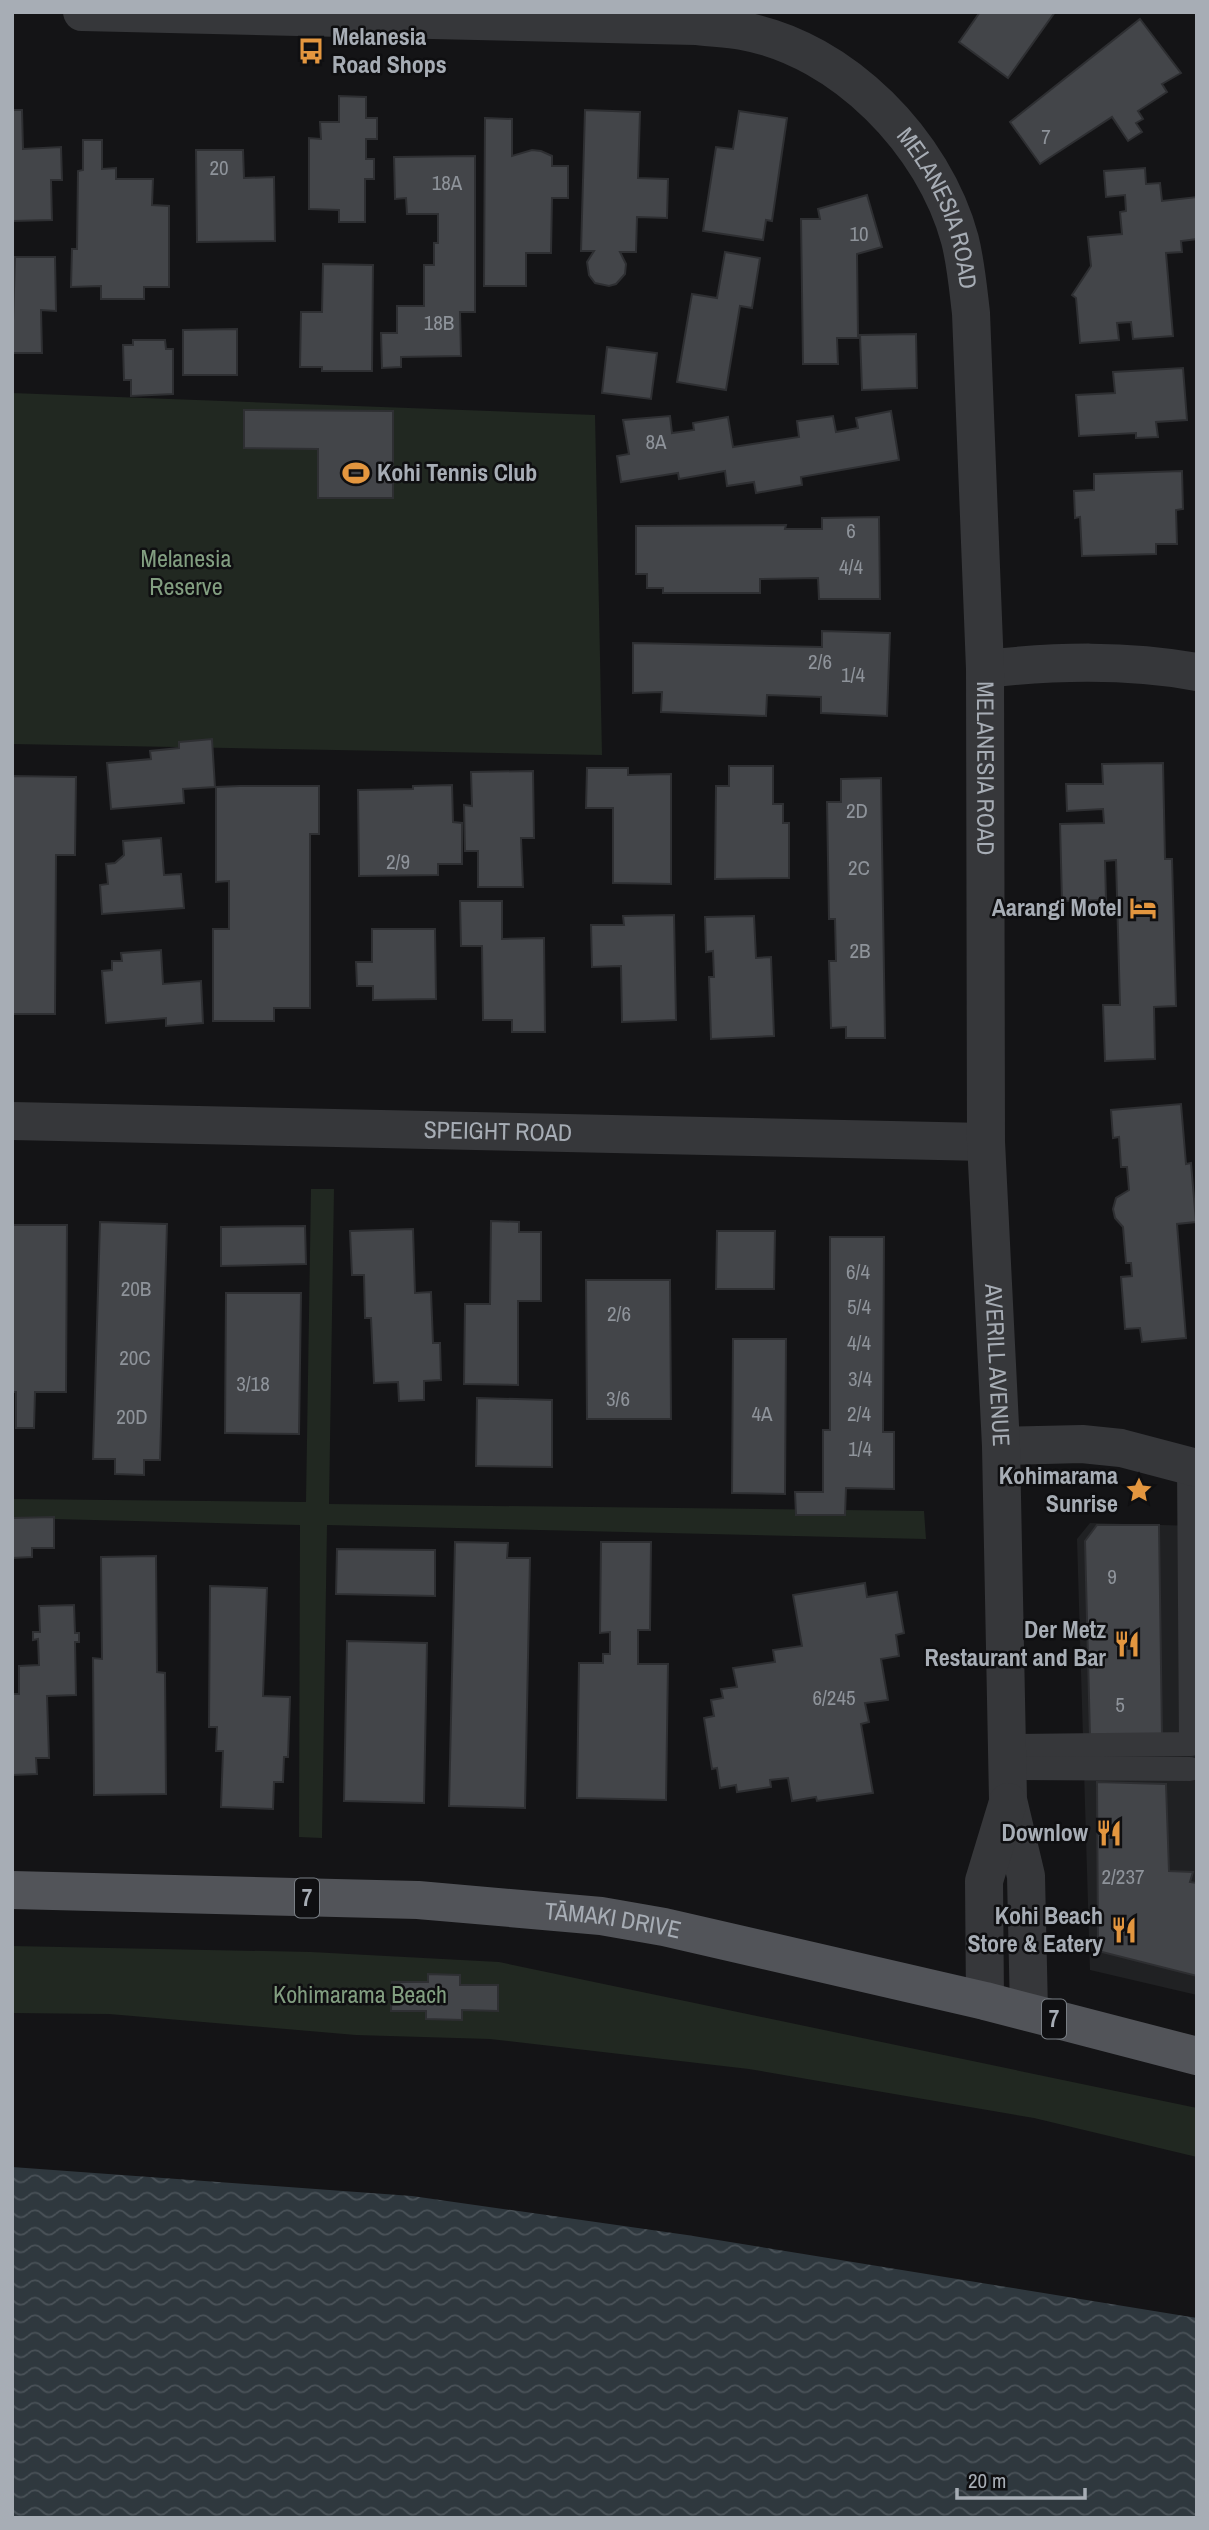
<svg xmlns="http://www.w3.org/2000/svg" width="1209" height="2530" viewBox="0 0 1209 2530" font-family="'Archivo Narrow',sans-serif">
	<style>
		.built { fill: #202123 }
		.green { fill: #212821 }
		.water { fill: url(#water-waves) }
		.building { fill: #434549; stroke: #2e2f32; stroke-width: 2 }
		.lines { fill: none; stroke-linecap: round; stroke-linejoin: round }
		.service { stroke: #36373a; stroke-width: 24 }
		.minor { stroke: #36373a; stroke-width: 38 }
		.tertiary { stroke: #36373a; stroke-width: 38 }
		.primary { stroke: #525459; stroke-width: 38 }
		.labels { text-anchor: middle; stroke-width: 5; stroke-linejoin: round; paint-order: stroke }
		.number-label { font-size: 21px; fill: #8e939a }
		.shield { fill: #0f0f11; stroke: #797e84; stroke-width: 2 }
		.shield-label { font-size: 23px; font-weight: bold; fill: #a7adb5 }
		.poi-label { font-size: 24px; font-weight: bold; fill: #a7adb5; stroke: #0f0f11; text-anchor: end }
		.street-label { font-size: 24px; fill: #a7adb5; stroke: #0f0f11 }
		.park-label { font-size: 24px; fill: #829e80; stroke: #0f0f11 }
	</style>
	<defs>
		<pattern id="water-waves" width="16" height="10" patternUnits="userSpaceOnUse" patternTransform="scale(1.75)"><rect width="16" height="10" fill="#2f383e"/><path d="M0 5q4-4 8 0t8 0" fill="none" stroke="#4a5258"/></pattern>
	</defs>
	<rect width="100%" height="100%" fill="#141416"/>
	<!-- built -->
	<polygon class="built" points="1090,1523 1197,1526 1197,1995 1090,1970 1077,1539"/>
	<!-- green -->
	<g class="green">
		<polygon points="12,393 595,415 602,755 12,744"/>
		<polygon points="311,1189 334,1189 329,1504 924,1511 926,1539 327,1525 322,1838 299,1837 300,1525 12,1518 12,1499 306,1502"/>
		<polygon points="12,1946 311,1952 499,1962 1197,2108 1197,2157 1034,2118 749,2069 490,2039 356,2035 109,2014 12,2013"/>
	</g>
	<!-- water -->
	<polygon class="water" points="12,2167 412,2196 687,2235 1197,2318 1197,2518 12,2518"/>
	<!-- building -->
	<g class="building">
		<polygon points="980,12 1055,12 1008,78 959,42"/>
		<polygon points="1140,19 1181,73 1162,84 1167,92 1138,111 1143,119 1136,123 1142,132 1128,141 1112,117 1040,164 1010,122"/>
		<polygon points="339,96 366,97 366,118 377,118 377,139 366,139 366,159 374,159 374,179 365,179 365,222 339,222 339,210 309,209 309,138 321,139 320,122 339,122"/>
		<polygon points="12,110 22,110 23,149 61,147 62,180 51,180 52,220 12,221"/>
		<polygon points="585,110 640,112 638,178 668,179 667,218 637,217 636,252 620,252 626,264 625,274 616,284 609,286 595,283 589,275 587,262 594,251 581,251"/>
		<polygon points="739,111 787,118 772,221 766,220 763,240 703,231 716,147 733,149"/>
		<polygon points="485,118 512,119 512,156 532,150 541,151 552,156 552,166 568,166 568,198 552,198 551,253 526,253 526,286 484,286"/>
		<polygon points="83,140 102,140 102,169 116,168 116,179 153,179 152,205 169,206 169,287 144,287 144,299 101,299 101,286 71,287 72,249 77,249 78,171 83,170"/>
		<polygon points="196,150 243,150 244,178 274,177 275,241 197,242"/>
		<polygon points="475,156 475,312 460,312 461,356 401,357 401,367 382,368 381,333 397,333 397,306 424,306 424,265 434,265 434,243 438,243 438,214 407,214 406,198 395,199 394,157"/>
		<polygon points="1145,168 1146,184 1160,183 1162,201 1197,197 1197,239 1181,241 1182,252 1166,253 1173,336 1133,339 1131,322 1117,323 1119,340 1080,343 1076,298 1072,295 1091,266 1088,237 1122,234 1120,212 1126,211 1125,195 1106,197 1104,171"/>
		<polygon points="867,195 882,247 857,254 858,338 837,338 838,364 803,364 801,219 820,219 818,209"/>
		<polygon points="725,252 760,258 752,308 740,306 726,390 677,382 692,294 717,298"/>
		<polygon points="15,257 55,257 56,311 41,310 42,353 12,353"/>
		<polygon points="323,264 373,265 372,371 322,371 322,367 300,367 301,312 322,312"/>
		<polygon points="237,329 237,375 183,375 183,330"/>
		<polygon points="916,334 917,388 862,390 860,335"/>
		<polygon points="133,340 165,340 166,349 173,349 173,394 131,396 131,380 124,380 123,345 133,345"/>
		<polygon points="607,347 657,353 651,399 602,393"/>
		<polygon points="1183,368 1187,420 1156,422 1158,437 1136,438 1136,433 1079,436 1076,395 1115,393 1113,372"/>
		<polygon points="244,410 393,411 393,498 318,498 318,449 244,448"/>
		<polygon points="891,411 899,460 801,477 802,485 756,493 754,482 727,486 725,471 679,479 678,473 621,482 617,456 629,454 623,420 670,416 672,433 694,430 693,423 728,417 733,447 799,437 797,421 833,416 836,432 858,428 856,418"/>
		<polygon points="1182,471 1183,509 1176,510 1177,544 1156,544 1156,554 1082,556 1080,517 1075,518 1074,491 1094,490 1094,474"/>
		<polygon points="879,517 880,599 819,599 818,578 760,579 760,593 663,593 663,588 647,588 647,574 636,574 636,526 786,525 785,529 822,529 822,518"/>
		<polygon points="822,631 890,633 887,716 821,713 821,697 767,695 766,716 661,712 662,692 633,693 633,643 822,647"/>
		<polygon points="212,739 215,787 183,789 184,803 111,809 107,763 151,759 150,751 179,748 179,742"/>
		<polygon points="1163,763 1165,859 1172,859 1176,1006 1154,1007 1155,1059 1105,1061 1103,1005 1120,1005 1116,860 1105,861 1106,900 1062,901 1060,824 1104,823 1103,809 1067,811 1066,784 1103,784 1102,764"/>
		<polygon points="729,766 773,766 773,804 783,804 783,823 789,823 789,878 715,879 716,786 729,786"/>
		<polygon points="587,768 628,768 628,775 671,774 671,884 613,883 613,808 586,808"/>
		<polygon points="533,771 534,838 521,838 523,887 478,887 478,851 465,851 464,805 472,806 471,772"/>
		<polygon points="12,776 76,777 75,855 56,855 55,1014 12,1014"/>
		<polygon points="881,778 885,1038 846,1038 846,1027 831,1028 829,961 836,961 835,919 829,919 827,802 841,802 841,779"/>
		<polygon points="452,785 453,822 462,823 462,864 438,864 438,875 359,876 358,790 413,789 413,786"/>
		<polygon points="240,786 319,786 319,834 310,834 310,1008 274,1008 274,1021 213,1021 213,929 229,929 229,881 216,882 216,787"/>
		<polygon points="161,838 164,875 181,874 184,908 102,914 100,885 108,884 106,864 115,863 124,855 123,841"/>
		<polygon points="460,901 502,901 502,939 544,938 545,1032 512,1032 512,1020 483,1020 482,946 461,946"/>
		<polygon points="674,915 676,1020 622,1022 621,966 592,967 591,925 624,925 623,916"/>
		<polygon points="754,916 756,958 771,957 774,1036 711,1039 709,977 714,977 713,951 706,952 705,917"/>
		<polygon points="372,929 435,929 436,999 373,1000 373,986 357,986 356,962 372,962"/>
		<polygon points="161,950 163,984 201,981 203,1023 166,1026 166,1018 106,1023 102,971 112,970 112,961 122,961 121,953"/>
		<polygon points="1181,1104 1186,1164 1191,1163 1196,1222 1177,1224 1186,1338 1142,1342 1140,1328 1125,1329 1121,1277 1132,1276 1131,1263 1126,1263 1123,1227 1115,1218 1113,1209 1116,1198 1129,1190 1127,1167 1121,1167 1119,1137 1113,1138 1111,1110"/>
		<polygon points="491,1221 519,1222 519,1232 541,1232 541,1301 518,1301 518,1385 464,1384 465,1304 490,1304"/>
		<polygon points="100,1222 167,1224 160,1460 144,1460 144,1475 115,1474 115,1459 93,1459"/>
		<polygon points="12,1225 67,1225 66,1392 35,1392 34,1428 16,1428 16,1392 12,1392"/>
		<polygon points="305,1226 306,1264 221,1266 221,1227"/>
		<polygon points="413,1229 415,1293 431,1292 433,1343 440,1343 441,1380 424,1381 424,1400 399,1401 398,1382 374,1383 371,1318 365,1318 364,1275 352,1275 350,1231"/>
		<polygon points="717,1231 775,1231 774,1289 716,1289"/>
		<polygon points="830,1237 884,1237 883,1432 894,1432 894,1489 846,1488 845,1515 796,1515 795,1492 823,1492 823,1430 830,1430"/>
		<polygon points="586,1280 670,1280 671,1419 587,1419"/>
		<polygon points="226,1293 301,1293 299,1434 225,1433"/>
		<polygon points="733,1339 786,1339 785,1494 732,1493"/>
		<polygon points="477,1398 552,1400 552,1467 476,1466"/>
		<polygon points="54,1517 54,1548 32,1548 32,1557 12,1558 12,1518"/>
		<polygon points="1097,1525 1159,1525 1162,1736 1090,1737 1085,1541"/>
		<polygon points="455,1542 508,1543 507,1558 530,1558 525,1808 449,1806"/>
		<polygon points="601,1542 651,1542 650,1630 638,1630 638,1664 668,1664 666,1800 577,1798 579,1663 603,1663 603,1654 610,1654 610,1632 600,1633"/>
		<polygon points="337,1549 435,1550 435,1596 336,1594"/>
		<polygon points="156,1556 157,1672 165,1673 166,1794 94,1795 93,1658 102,1659 101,1557"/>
		<polygon points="865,1583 867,1597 897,1592 904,1633 896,1635 899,1656 881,1659 888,1700 865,1703 869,1722 861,1724 873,1793 817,1801 816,1797 792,1801 788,1778 770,1780 771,1787 737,1792 736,1785 720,1788 717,1768 712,1769 704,1718 714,1716 711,1700 723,1698 721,1689 737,1687 733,1668 775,1662 773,1650 802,1646 793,1595"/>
		<polygon points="210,1586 267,1588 263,1696 290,1697 288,1757 284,1757 283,1782 274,1782 273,1809 221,1807 223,1751 216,1751 217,1727 209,1727"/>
		<polygon points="74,1605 75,1633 79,1633 79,1642 75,1642 76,1695 47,1696 49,1758 36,1758 37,1774 12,1775 12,1694 19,1694 19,1666 39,1665 38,1639 33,1640 33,1632 40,1632 39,1606"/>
		<polygon points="347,1641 427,1643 424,1803 344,1801"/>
		<polygon points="1097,1782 1166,1784 1169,1871 1193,1872 1190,1882 1197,1883 1197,1976 1098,1951"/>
		<polygon points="428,1974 460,1975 460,1985 498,1985 498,2011 462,2010 462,2020 426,2019 426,2011 391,2011 392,1982 428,1982"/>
	</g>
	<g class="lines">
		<!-- service -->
		<g class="service">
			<polyline points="1007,1746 1191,1744 1189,1466"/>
			<polyline points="1007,1768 1190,1769"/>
		</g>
		<!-- minor -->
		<g class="minor">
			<path d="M985 669C1056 661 1126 659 1197 672"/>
			<path id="s1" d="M12 1121 986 1142"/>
			<polyline points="1001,1446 1082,1444 1121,1448 1197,1468"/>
		</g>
		<!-- tertiary -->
		<g class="tertiary">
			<path id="s2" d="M82 12 696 26C711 28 728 28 743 31 843 49 934 143 960 240 966 264 968 288 971 313L985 669 986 1142 1001 1446 1008 1800 1026 1876 1029 2012"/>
			<polyline points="985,2001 984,1881 1008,1802"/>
		</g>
		<!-- primary -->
		<path class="primary" id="s3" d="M12 1890 418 1900 601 1916 664 1927 985 2001 1197 2056"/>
	</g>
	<!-- icons -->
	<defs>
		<g id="bus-bare" transform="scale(2.1)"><path d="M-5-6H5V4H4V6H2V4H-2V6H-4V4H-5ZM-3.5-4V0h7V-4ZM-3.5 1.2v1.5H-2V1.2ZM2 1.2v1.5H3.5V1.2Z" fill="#e3963f" stroke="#0f0f11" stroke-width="2.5" paint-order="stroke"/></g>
		<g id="stadium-bare" transform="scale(2.1)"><path d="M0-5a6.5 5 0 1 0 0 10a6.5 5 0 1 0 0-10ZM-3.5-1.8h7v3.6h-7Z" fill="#e3963f" stroke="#0f0f11" stroke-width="2.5" paint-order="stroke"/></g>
		<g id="hotel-bare" transform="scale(2.1)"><path d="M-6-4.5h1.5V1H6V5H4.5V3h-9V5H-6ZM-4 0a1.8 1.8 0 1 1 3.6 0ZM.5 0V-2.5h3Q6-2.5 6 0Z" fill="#e3963f" stroke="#0f0f11" stroke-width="2.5" paint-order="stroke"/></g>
		<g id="sight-bare" transform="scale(2.1)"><path d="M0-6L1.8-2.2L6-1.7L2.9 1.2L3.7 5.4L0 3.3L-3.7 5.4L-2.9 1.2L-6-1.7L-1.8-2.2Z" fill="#e3963f" stroke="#0f0f11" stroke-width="2.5" paint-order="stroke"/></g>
		<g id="restaurant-bare" transform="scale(2.1)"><path d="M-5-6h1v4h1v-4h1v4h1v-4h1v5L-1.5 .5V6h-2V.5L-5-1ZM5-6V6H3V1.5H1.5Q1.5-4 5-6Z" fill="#e3963f" stroke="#0f0f11" stroke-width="2.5" paint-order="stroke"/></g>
	</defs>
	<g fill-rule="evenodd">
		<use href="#bus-bare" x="311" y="51"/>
		<use href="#stadium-bare" x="356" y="473"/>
		<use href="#hotel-bare" x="1143" y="908"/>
		<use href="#sight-bare" x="1139" y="1490"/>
		<use href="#restaurant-bare" x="1127" y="1644"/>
		<use href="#restaurant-bare" x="1109" y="1833"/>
		<use href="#restaurant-bare" x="1124" y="1930"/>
	</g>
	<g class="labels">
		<!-- number labels -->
		<g class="number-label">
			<text x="1046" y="144">7</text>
			<text x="219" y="175">20</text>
			<text x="447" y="190">18A</text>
			<text x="859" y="241">10</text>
			<text x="439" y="330">18B</text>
			<text x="656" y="449">8A</text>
			<text x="851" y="538">6</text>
			<text x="851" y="574">4/4</text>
			<text x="820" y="669">2/6</text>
			<text x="853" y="682">1/4</text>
			<text x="857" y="818">2D</text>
			<text x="398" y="869">2/9</text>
			<text x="859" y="875">2C</text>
			<text x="860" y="958">2B</text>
			<text x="858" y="1279">6/4</text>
			<text x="136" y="1296">20B</text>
			<text x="859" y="1314">5/4</text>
			<text x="619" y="1321">2/6</text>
			<text x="859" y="1350">4/4</text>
			<text x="135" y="1365">20C</text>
			<text x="860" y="1386">3/4</text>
			<text x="253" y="1391">3/18</text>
			<text x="618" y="1406">3/6</text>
			<text x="762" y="1421">4A</text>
			<text x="859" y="1421">2/4</text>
			<text x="132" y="1424">20D</text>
			<text x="860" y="1456">1/4</text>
			<text x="1112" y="1584">9</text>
			<text x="834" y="1705">6/245</text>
			<text x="1120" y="1712">5</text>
			<text x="1123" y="1884">2/237</text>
		</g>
		<!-- shield labels -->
		<g class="shield">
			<rect x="295" y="1878.5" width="24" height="39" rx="5"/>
			<rect x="1042" y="1999.5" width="24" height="39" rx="5"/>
		</g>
		<g class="shield-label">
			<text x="307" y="1906">7</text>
			<text x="1054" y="2027">7</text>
		</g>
		<!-- poi labels -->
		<g class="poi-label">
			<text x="332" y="45" text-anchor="start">Melanesia<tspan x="332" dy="28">Road Shops</tspan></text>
			<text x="377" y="481" text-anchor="start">Kohi Tennis Club</text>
			<text x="1122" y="916">Aarangi Motel</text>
			<text x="1118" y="1484">Kohimarama<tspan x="1118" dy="28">Sunrise</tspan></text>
			<text x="1106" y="1638">Der Metz<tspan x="1106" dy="28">Restaurant and Bar</tspan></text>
			<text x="1088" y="1841">Downlow</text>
			<text x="1103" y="1924">Kohi Beach<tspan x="1103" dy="28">Store &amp; Eatery</tspan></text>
		</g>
		<!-- street labels -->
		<g class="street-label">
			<text dy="8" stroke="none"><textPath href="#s2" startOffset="940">MELANESIA ROAD</textPath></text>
			<text dy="8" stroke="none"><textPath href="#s2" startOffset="1507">MELANESIA ROAD</textPath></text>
			<text dy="8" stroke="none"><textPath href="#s1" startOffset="486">SPEIGHT ROAD</textPath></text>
			<text dy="8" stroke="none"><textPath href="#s2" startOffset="2104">AVERILL AVENUE</textPath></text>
			<text dy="8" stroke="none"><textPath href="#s3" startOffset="602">TĀMAKI DRIVE</textPath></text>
		</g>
		<!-- park labels -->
		<g class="park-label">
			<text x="186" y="567">Melanesia<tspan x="186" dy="28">Reserve</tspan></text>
			<text x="360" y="2003">Kohimarama Beach</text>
		</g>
	</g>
	<!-- border -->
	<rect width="1209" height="2530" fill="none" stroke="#a7adb5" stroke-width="28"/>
	<!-- scale -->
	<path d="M957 2488v10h128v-10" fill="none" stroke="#a7adb5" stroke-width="3.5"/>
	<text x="968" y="2488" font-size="21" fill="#a7adb5" stroke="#0f0f11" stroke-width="5" paint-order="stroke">20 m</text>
</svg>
